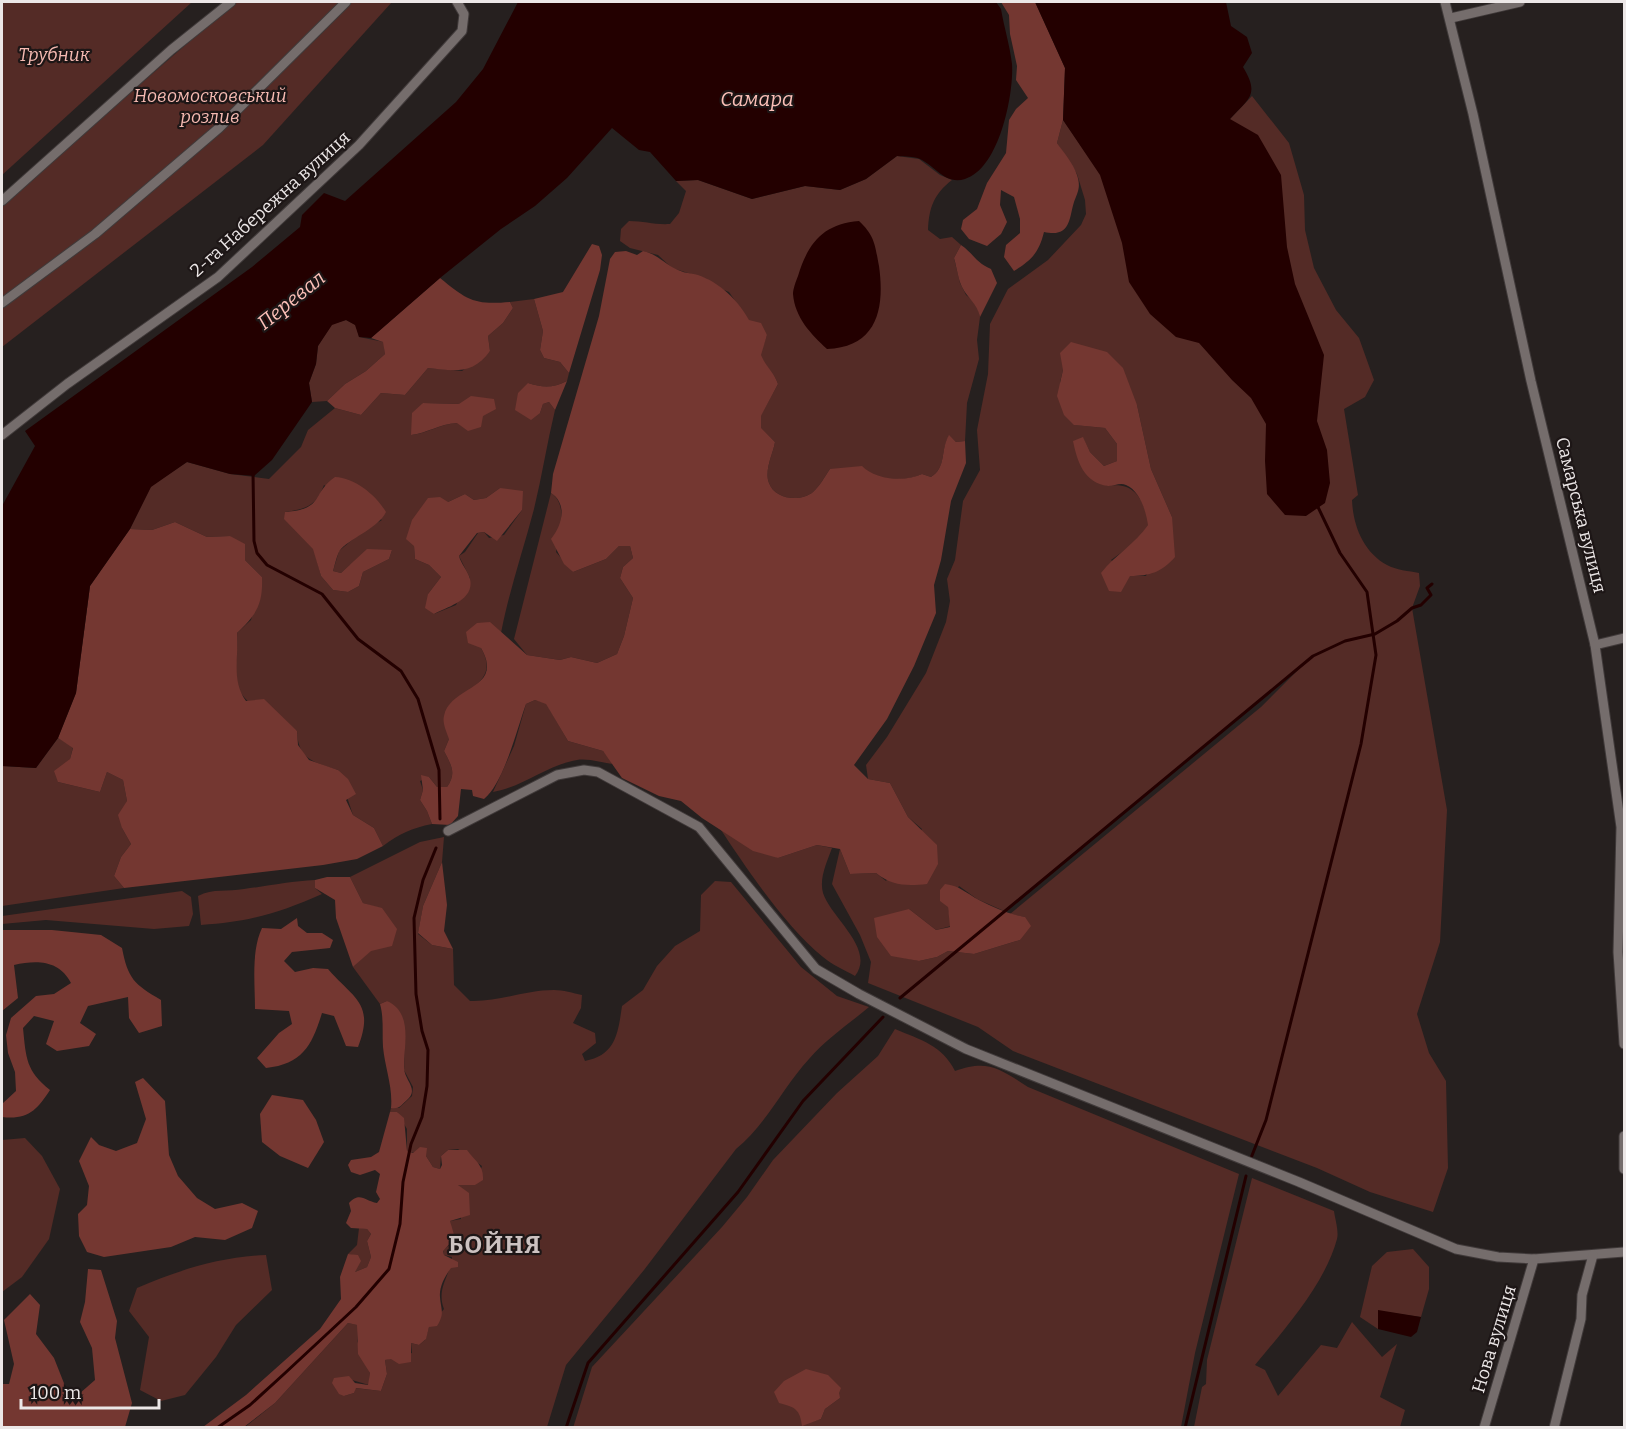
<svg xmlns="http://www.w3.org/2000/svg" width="1626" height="1429" viewBox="0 0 1626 1429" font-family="Bitter,serif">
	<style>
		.green { fill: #542b26; fill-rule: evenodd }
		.forest { fill: #743731 }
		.water { fill: #230000 }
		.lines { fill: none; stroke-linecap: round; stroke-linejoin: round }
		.stream { stroke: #230000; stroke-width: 3 }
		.minor-casing { stroke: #403a3a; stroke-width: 11 }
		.minor { stroke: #756d6c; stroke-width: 9 }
		.labels { text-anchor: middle; stroke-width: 4.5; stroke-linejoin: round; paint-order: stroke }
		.park-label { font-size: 18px; font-style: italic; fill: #f6bab2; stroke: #1d1616 }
		.street-label { font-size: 18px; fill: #ece7e7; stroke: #1d1616 }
		.water-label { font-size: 20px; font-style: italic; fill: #fcc0b8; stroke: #1d1616 }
		.district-label { font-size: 24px; font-weight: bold; letter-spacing: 1.5px; fill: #ccc2c1; stroke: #1d1616 }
	</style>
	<rect width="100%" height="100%" fill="#26201f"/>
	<!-- green -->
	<g class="green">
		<polygon points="2,2 192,2 2,175"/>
		<polygon points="235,2 392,2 263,145 2,347 2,204"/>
		<path d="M1252 96 1289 143 1304 195 1305 230 1314 268 1336 310 1359 338 1374 380 1365 397 1344 409 1358 495 1352 500C1353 525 1363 552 1387 565 1396 570 1409 571 1419 573L1420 586 1412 608 1447 810 1440 942 1417 1014 1429 1053 1446 1081 1448 1168 1433 1212 1370 1192 1317 1168 1013 1051 978 1027 868 983 871 962 860 935 832 884 840 849 850 874 876 873 886 881 922 829 908 817 890 783 868 779 866 765 887 737 926 673 946 622 950 601 947 579 955 560 963 501 980 470 977 430 988 374 990 324 1008 289 1048 260 1081 225 1086 214 1085 200 1077 174 1057 143 1063 120 1086 153 1230 119ZM1063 370 1137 405 1151 469 1172 517 1146 576H1130L1111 560 1136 542 1149 524C1144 500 1135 481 1107 486L1074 441 1083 438 1090 452 1104 466 1117 461V444L1105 428 1075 425 1060 382ZM1306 662 1261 707 1010 914 1025 917 1020 940 974 954 948 951 937 957 919 961 891 955 909 909 936 930 951 926 948 907 959 886 977 899 1004 911Z"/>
		<path d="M897 156 919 159 940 175 952 180C934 194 929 207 928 230L940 239 952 237 961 245 954 258 960 283 966 295 977 304 980 317 977 340 979 359 967 403 965 441 956 442 949 436C940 450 947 467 931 477L922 474C894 488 859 468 830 469 825 476 820 486 813 492 801 502 775 500 769 483 764 470 773 454 775 442L760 428V417L778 384C774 372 766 367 760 355L767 335 749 321 729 292 719 288 707 279 672 268 658 255 630 248 620 241 621 229 629 221C644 221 655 225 670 224L679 213 686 191 676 181 698 180 752 199 805 186 840 190 866 179Z"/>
		<path d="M534 299 543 331 540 350 544 358 560 362 569 373 567 381C553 388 543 388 528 383L540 413 543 404 549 402 555 410C547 443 542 476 534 509 523 551 509 591 501 633L489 622 481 648C499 679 470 688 449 705V739L444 751C451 765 457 773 447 787H437L429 777 420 781 423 790 420 800 427 811 432 824C412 828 399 834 383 846L374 828 353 815 338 770C314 762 298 760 297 731 276 718 235 705 235 674 236 660 238 648 237 633L251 620 262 577 245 560 230 536 207 537 175 522 152 530 130 529 151 486 187 462 230 474 269 479 301 447 308 430 335 408 361 415 381 393 405 395 428 368 462 371 490 351 488 336 503 323 513 308 510 302ZM423 403 459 404 457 423C439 424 429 433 411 435ZM324 485 382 520 364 530 339 551 333 571 341 573 350 565 392 550 389 559 363 572 359 586 348 592 333 590 321 576 314 549 285 512C306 509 316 506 324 485ZM500 488 522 510 504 535 489 538 484 532 478 533 465 552 459 556 470 578 456 605 434 614 428 594 441 577 429 565 415 559 414 546 448 502 465 494 474 500 486 498Z"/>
		<polygon points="346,320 356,325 359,337 384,342 385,354 366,371 345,384 327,401 312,402 309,383 316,364 318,346 332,324"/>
		<path d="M551 493C569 505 559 534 556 552L573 572 606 559 619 546H630L633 558 623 567 620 578 633 598 624 636 617 654 597 663 571 657 560 660 527 655 514 639Z"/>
		<path d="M535 700 546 703 568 741 603 751 614 764C603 763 588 758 577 760 547 765 523 787 493 792L514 746 526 704Z"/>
		<polygon points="58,738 73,747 70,759 58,782 100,792 107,772 123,780 127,801 122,828 131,844 121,857 114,876 124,888 2,906 2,766 36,768"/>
		<path d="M719 827 778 858 817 845 832 848C827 862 819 878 823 893 831 918 876 949 855 976 845 970 832 965 823 957 784 925 747 869 719 827Z"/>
		<path d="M444 837 442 862 423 906 418 934 432 945 453 949 454 985 470 1001C499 1002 525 990 554 990 563 990 573 993 582 995L581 1008 573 1023 595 1033 596 1043 582 1054 585 1061C616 1055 618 1033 622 1006L643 990 657 966 675 946 700 931 701 895 715 881 731 882 801 967 837 996 869 1007C849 1024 826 1039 809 1059 783 1087 766 1125 736 1149L644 1270 566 1365 547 1427 244 1428 275 1403 348 1323 358 1325 357 1341 370 1373 369 1385 352 1380 344 1396 354 1393 355 1388 381 1391 387 1374 385 1360 412 1353 411 1343 419 1345 425 1340 429 1327 444 1309C436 1288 450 1277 452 1257L444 1255 443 1250 452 1243 450 1221 461 1219V1190L458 1185H475L482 1166 458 1149 448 1150 441 1156 440 1169 433 1167 426 1156 407 1151V1129L397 1112H390L391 1108H399L412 1096 413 1087 404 1070 405 1034 387 1001 380 1004 353 967 371 950 392 945 382 909 363 903 350 877 420 842Z"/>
		<path d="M315 880V888L322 894C279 913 249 922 201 925L198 896C213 888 228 892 244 889 268 886 291 881 315 880Z"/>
		<polygon points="182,891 191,897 193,914 189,926 154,929 46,920 2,924 2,916"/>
		<path d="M895 1029C921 1040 942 1045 955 1071 988 1059 1000 1069 1028 1087L1239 1174 1195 1353 1181 1427 573 1428 592 1367 722 1227 747 1197 773 1160 837 1093 878 1056ZM840 1398 825 1409 821 1419 811 1422 796 1408Z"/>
		<polygon points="25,1138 42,1156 60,1189 49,1239 22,1277 2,1292 2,1140"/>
		<path d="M1252 1178 1334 1211C1335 1219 1339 1231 1337 1239 1325 1284 1284 1330 1255 1365L1265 1370 1278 1396 1321 1345 1337 1348 1352 1322 1382 1357 1397 1344 1380 1397 1405 1410 1400 1427H1194L1202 1387 1206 1384 1207 1360Z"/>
		<polygon points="359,1228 367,1229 371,1234 367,1241 371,1257 367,1267 355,1272 358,1256 348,1254 357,1245"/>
		<polygon points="1413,1249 1429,1267 1429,1289 1421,1317 1378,1311 1378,1329 1360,1317 1372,1266 1387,1252"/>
		<path d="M266 1255 272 1290 236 1325 216 1357 185 1395 161 1401 140 1390 149 1337 129 1311 137 1288C179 1270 220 1257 266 1255Z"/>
	</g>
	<!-- forest -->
	<g class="forest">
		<path d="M1001 2H1035L1065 68 1063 120 1057 143C1064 153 1073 163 1077 175 1081 187 1078 191 1074 202 1069 218 1071 238 1044 232 1039 252 1032 260 1014 271L1004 257 1006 245 1020 233V219L1014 197 1001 190 1000 205 1007 222 1001 234 987 246 969 239 961 229 963 220 977 209 987 183 1006 153 1009 120 1016 109 1028 98 1016 80 1017 66 1010 34 1009 15Z"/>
		<polygon points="592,244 599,246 602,255 600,270 569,373 560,362 544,358 540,350 543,331 534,299 563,292"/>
		<path d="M961 245C974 254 975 262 991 269L997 283 980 317C977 303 968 299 962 287 958 279 957 268 954 258Z"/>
		<path d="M626 251 637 255 643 251C659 255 663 263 676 269 683 273 690 273 698 275 719 282 739 301 749 320L761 323 767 335 761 355C766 367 774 372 778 384L761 416V428L775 442C773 454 764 470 769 483 775 500 801 502 813 492 820 486 825 476 830 469L862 466C875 480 905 482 922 474L931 477C947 467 940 450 949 435L956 442 965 441 966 463 951 501 941 560 934 585 936 613 914 666 887 719 854 765 868 779 890 783 908 817 937 845 938 864 927 884C907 886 892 886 876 873L850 874 840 849 817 845 778 858 753 851 702 818 681 801 659 796 622 778 603 751 568 741 546 704 535 700 526 704C517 729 504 783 484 799L473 796 472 790 461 789 458 816 450 825 432 824 427 811 420 800 423 790 421 775 429 777 437 787H447C457 773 451 765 444 751L449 739C447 733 442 723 444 716 450 685 505 690 481 648L468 643 466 632 477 623 490 622 527 655 560 660 571 657 597 663 617 654 624 636 633 598 620 578 623 567 633 558 630 546H619L606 559 573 572 564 564 551 539C562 526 568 504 551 493L553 474 599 316 610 259 615 252Z"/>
		<path d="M440 278C468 301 475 305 510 302L513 308 503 323 488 336 490 351C473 375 454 371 428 368L405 395 381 393 361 415 335 408 327 401 345 384 366 371 385 354 383 342 371 338Z"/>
		<path d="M1071 342 1107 352 1123 368 1137 405 1151 469 1172 517 1175 557C1162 572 1150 576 1130 576L1121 592 1109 591 1101 573C1115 555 1135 544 1148 525 1146 511 1140 491 1126 485 1120 482 1115 486 1108 486 1084 483 1077 461 1073 441L1083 437 1090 452 1104 466 1117 461V444L1105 428 1074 425 1064 415 1057 396 1063 370 1060 353Z"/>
		<path d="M567 381 555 410 549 402 543 404 540 413 531 420 515 410 518 393 528 383C543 388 553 388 567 381Z"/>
		<path d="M471 396 494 399 496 409 483 416 481 427 468 431 457 423C439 424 428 433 411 435L412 413 423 403 459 404Z"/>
		<path d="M335 477C355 478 376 495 386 512 378 528 354 536 341 549 337 553 335 565 333 571L341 573 367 549 392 550 389 559 363 572 359 586 348 592 333 590 321 576 313 549 284 519 285 512C325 509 310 495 335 477Z"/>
		<path d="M500 488 523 491 522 510 497 541 484 532 477 533 459 556C461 564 468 571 470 579 475 600 447 607 434 614L425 608 428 594 441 577 429 565 415 559 414 546 406 539 412 520 428 498 440 497 448 502 465 494 474 500 486 498Z"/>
		<path d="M175 522 207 537 230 536 245 544V560L262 577C263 604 257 614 237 633 239 658 231 680 246 701L264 699 297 731 298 745 309 760 338 770 348 779 356 794 346 800 353 815 374 828 383 846 357 859 323 865 124 888 114 876 121 857 131 844 122 828 118 815 127 801 123 780 107 772 100 792 58 782 54 771 70 759 73 748 58 738 76 693 90 586 130 529 152 530Z"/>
		<polygon points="442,862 447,905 444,931 453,949 432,945 418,933 423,906"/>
		<polygon points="327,877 350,877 363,903 382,908 397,929 392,946 371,951 353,967 336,918 335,900 315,888 315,880"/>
		<path d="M945 884C960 886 966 893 979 900 994 908 1009 914 1025 917L1031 926 1020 940 974 954 948 951 937 957 919 961 891 956 877 937 874 918 909 909 936 930 950 927 948 907 940 901V890Z"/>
		<path d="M297 918 298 926 307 933H322L333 940 330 948 292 952 284 961 295 972 313 968 328 969C354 999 375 1003 358 1047L346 1046 334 1016 322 1013C312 1045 303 1064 266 1068L257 1058 279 1033 292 1024 289 1011 255 1009C255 984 251 951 262 928L281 929Z"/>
		<path d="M2 930H52L101 935 122 948C128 979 134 984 161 1000L162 1026 139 1033 129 1018 128 997 88 1006 80 1023 96 1034 89 1046 57 1051 46 1044 54 1021 34 1016 23 1028C26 1058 26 1071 50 1090 37 1110 28 1120 2 1117V1104L16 1091 15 1072 8 1053 6 1035 11 1018 36 996 54 994 71 983C59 960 37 960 14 965L18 998 2 1011Z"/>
		<path d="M387 1001C413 1013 404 1043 404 1068 405 1082 420 1089 406 1101 400 1106 400 1109 391 1108 393 1087 385 1068 383 1047 382 1032 384 1018 380 1004Z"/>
		<polygon points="143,1078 165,1101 169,1155 178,1176 197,1198 215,1209 242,1203 258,1211 252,1228 225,1240 195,1237 171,1247 104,1257 87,1252 79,1236 78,1214 87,1205 89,1186 79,1161 91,1137 99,1145 116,1151 137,1143 146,1119 135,1082"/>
		<polygon points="272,1095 303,1100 316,1120 324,1142 308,1168 280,1156 262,1142 260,1114"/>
		<path d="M390 1112H397L404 1118 407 1151 413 1153 420 1147 427 1148 426 1156 433 1167 440 1169 442 1165 441 1156 448 1150H467C475 1161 484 1165 483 1180L475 1185H458L469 1193 470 1215 450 1221 455 1238 443 1251 444 1255 458 1262V1267L451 1268C445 1276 439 1287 440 1297 441 1310 445 1313 437 1326L429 1327 426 1339 419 1345 411 1343V1362L399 1364 391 1359 385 1360 387 1374 381 1391 356 1388 354 1393 344 1396 339 1394 332 1383 334 1378 349 1376 355 1383 368 1385 370 1373 358 1354 357 1325 348 1323 275 1403 244 1427H203L246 1395 320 1329 341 1299 340 1277 348 1254 358 1255 361 1261 355 1272 367 1267 371 1257 367 1241 371 1234 367 1229 351 1228 346 1223 351 1211 349 1203C360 1191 365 1201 377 1203L380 1199 376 1192 380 1174 375 1170 360 1175 351 1172 348 1165 351 1160 371 1157 379 1152Z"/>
		<polygon points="88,1269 101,1270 117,1321 115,1338 132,1403 125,1427 2,1427 2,1384 9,1384 14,1364 4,1320 30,1294 40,1305 36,1334 54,1358 71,1401 95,1380 92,1348 80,1322 85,1302"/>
		<path d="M806 1369 828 1375 841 1388 839 1393 840 1398 825 1409 821 1419 802 1426C800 1409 795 1407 779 1403L774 1392 784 1381Z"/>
	</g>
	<!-- water -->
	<g class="water">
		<path d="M518 2H996L1001 9C1004 27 1010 46 1012 64 1014 95 999 169 965 179 945 185 935 166 920 159 914 156 904 157 897 156L866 179 840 190 805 186 752 199 698 180 676 181 650 152 639 150 612 128 567 178 535 206 501 229 440 278 371 338 359 337 355 325 346 320 332 325 318 346 316 364 309 383 312 402 272 460 254 476 230 474 187 462 151 487 130 529 90 586 76 693 58 738 36 768 2 766V506L35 446 25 431 252 267 300 227 302 215 324 193 345 201 456 102 483 69Z"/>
		<path d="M1035 2H1226L1231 26 1247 37 1252 53 1243 67C1260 95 1249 98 1230 119L1258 135 1281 175 1287 247 1295 284 1324 355 1317 421 1327 450 1330 483 1325 503 1306 516 1285 515 1267 494 1265 461 1266 424 1251 398 1232 380 1199 343 1176 337 1150 314 1129 282 1122 243 1100 175 1063 120 1065 68Z"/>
		<path d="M859 221C875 236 875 245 879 266 885 309 877 347 827 349 811 334 795 318 793 294 793 289 796 281 798 276 808 243 823 224 859 221Z"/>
		<polygon points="1378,1310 1421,1317 1417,1332 1411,1337 1378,1329"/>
	</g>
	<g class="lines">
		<!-- stream -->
		<g class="stream">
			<polyline points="253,472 254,541 257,553 267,565 322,594 358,639 401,671 418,699 439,770 440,819"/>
			<polyline points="900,998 1313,656 1345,641 1375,634 1397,621 1412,608 1421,605 1431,595 1427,588 1432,584"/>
			<polyline points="1251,1158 1266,1120 1361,744 1376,655 1367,592 1340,553 1317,505"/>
			<polyline points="217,1428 250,1405 284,1374 356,1307 389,1269 400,1224 403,1182 411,1144 422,1117 427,1086 428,1050 422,1031 416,994 414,918 423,880 436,848"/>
			<polyline points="566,1428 588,1363 738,1192 803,1101 883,1017"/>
			<polyline points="1185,1428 1246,1176"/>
		</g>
		<!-- minor casing -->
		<g class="minor-casing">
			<g id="minor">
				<polyline points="1445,2 1473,114 1531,381 1595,645 1621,827 1618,952 1624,1044"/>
				<polyline points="1451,18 1520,2"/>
				<polyline points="2,201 171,50 231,2"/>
				<polyline points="2,303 95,234 219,128 346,2"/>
				<polyline points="2,435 67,384 218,277 359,145 462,31 464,14 457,2"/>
				<polyline points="1595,645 1624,638"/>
				<polyline points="448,831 557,775 584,770 598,772 699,827 816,969 859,994 966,1049 1299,1182 1456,1249 1498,1257 1534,1259 1624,1252"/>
				<polyline points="1624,1136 1624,1169"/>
				<polyline points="1484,1428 1534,1259"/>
				<polyline points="1554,1428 1581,1319 1582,1295 1593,1255"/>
			</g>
		</g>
		<!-- minor -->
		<use href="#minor" class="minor"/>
	</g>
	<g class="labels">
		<!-- park labels -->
		<g class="park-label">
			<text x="54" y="61">Трубник</text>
			<text x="210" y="102">Новомосковський<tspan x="210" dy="21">розлив</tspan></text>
		</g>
		<!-- street labels -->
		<g class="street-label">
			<text transform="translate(270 204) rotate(-42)" y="6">2-га Набережна вулиця</text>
			<text transform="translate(1581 515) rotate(76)" y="6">Самарська вулиця</text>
			<text transform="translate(1494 1339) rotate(-73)" y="6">Нова вулиця</text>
		</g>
		<!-- water labels -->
		<g class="water-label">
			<text x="757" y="106">Самара</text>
			<text transform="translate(291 300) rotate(-39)" y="7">Перевал</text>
		</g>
		<!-- district labels -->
		<g class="district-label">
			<text x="495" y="1253">БОЙНЯ</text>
		</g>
	</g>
	<!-- border -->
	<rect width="1626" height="1429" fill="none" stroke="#ece7e7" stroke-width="6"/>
	<!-- scale -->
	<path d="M21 1399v9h138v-9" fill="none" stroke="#ece7e7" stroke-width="3"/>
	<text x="30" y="1399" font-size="18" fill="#ece7e7" stroke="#1d1616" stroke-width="4.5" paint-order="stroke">100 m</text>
</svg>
